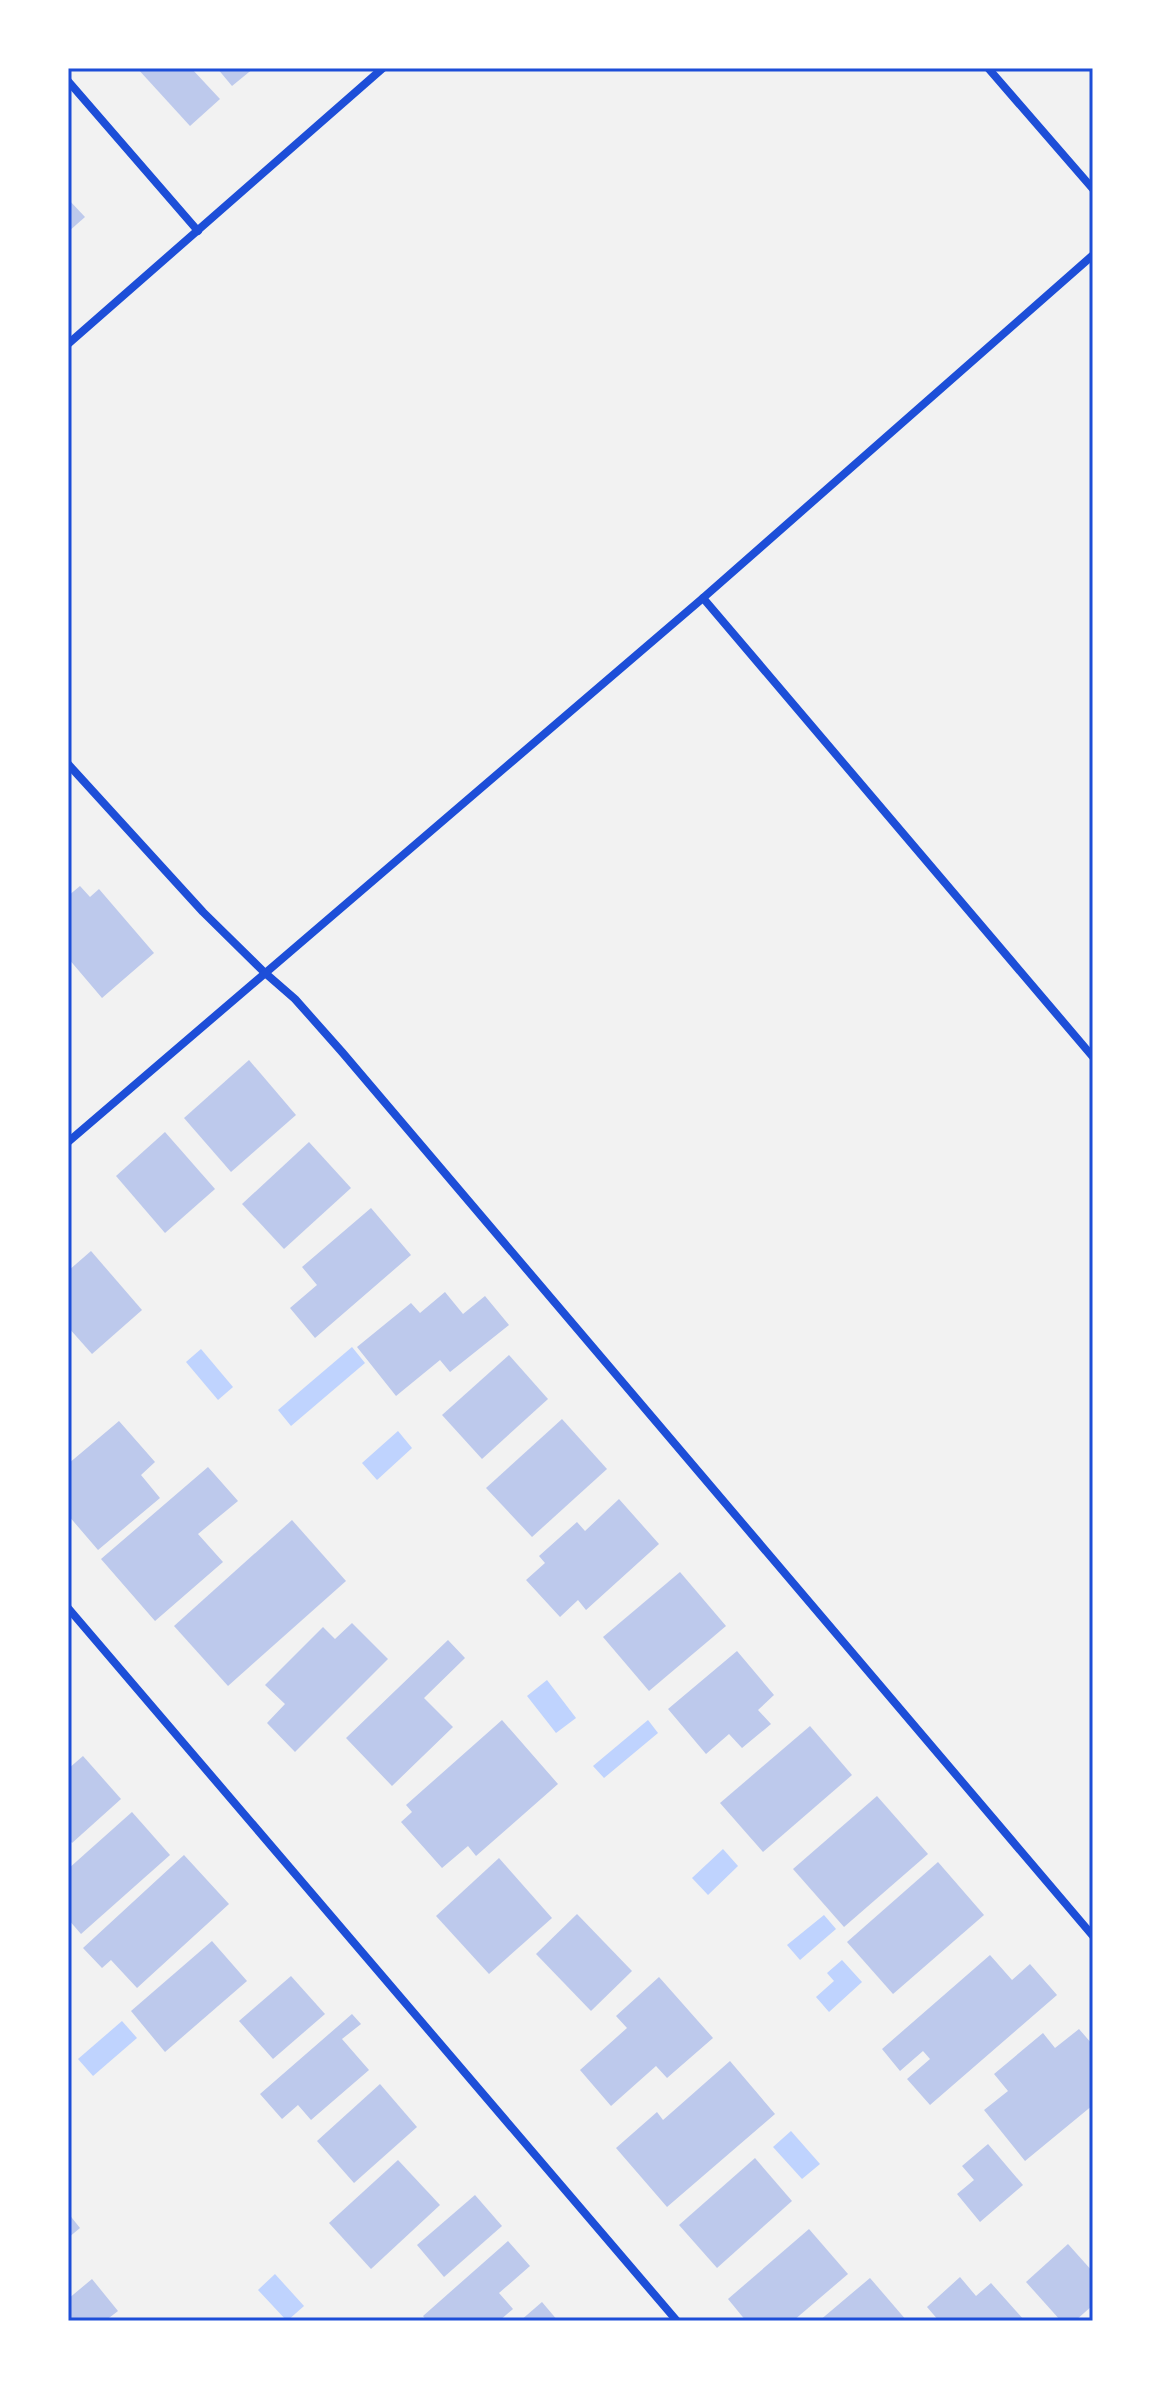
<svg xmlns="http://www.w3.org/2000/svg" width="1161" height="2389" viewBox="0 0 1161 2389" font-family="'Source Sans 3',sans-serif">
	<style>
		.water { fill: #bfd3fe }
		.building { fill: #bdc9ec }
		.lines { fill: none; stroke-linecap: round; stroke-linejoin: round }
		.minor { stroke: #1d4ed8; stroke-width: 8 }
		.neatline { fill: none; stroke: #1d4ed8; stroke-width: 3 }
	</style>
	<rect width="100%" height="100%" fill="#f2f2f2"/>
	<!-- water -->
	<g class="water">
		<polygon points="352,1347 365,1363 291,1426 278,1410"/>
		<polygon points="201,1349 233,1387 218,1400 186,1362"/>
		<polygon points="398,1431 412,1448 377,1480 362,1463"/>
		<polygon points="547,1680 576,1718 556,1733 527,1696"/>
		<polygon points="648,1720 658,1733 604,1778 593,1766"/>
		<polygon points="723,1849 738,1866 708,1895 692,1878"/>
		<polygon points="824,1915 836,1929 800,1960 787,1945"/>
		<polygon points="842,1960 862,1982 829,2012 816,1997 834,1981 827,1973"/>
		<polygon points="122,2021 137,2038 93,2076 78,2059"/>
		<polygon points="791,2131 820,2164 802,2179 773,2147"/>
		<polygon points="275,2274 304,2306 287,2321 258,2290"/>
	</g>
	<!-- building -->
	<g class="building">
		<polygon points="137,68 191,68 220,99 190,126"/>
		<polygon points="217,68 254,68 232,86"/>
		<polygon points="68,199 85,217 68,232"/>
		<polygon points="80,886 90,897 99,889 154,953 102,998 68,958 68,896"/>
		<polygon points="249,1060 296,1115 231,1172 184,1118"/>
		<polygon points="165,1132 215,1189 165,1233 116,1176"/>
		<polygon points="309,1142 351,1188 284,1249 242,1204"/>
		<polygon points="371,1208 411,1255 315,1338 290,1308 317,1285 302,1267"/>
		<polygon points="91,1251 142,1310 92,1354 68,1327 68,1271"/>
		<polygon points="445,1292 463,1314 485,1296 509,1325 450,1372 440,1360 396,1396 357,1347 411,1303 420,1313"/>
		<polygon points="509,1355 548,1399 482,1459 442,1415"/>
		<polygon points="562,1419 607,1469 532,1537 486,1488"/>
		<polygon points="119,1421 155,1462 141,1475 160,1498 98,1550 68,1515 68,1464"/>
		<polygon points="208,1467 238,1501 198,1534 223,1562 155,1621 101,1559"/>
		<polygon points="619,1499 659,1544 586,1610 578,1600 560,1617 526,1580 545,1563 539,1556 577,1522 585,1531"/>
		<polygon points="292,1520 346,1581 228,1686 174,1626"/>
		<polygon points="680,1572 726,1626 649,1691 603,1637"/>
		<polygon points="352,1623 388,1659 295,1752 267,1723 285,1704 265,1685 323,1627 335,1639"/>
		<polygon points="448,1640 465,1658 424,1698 453,1727 392,1786 346,1738"/>
		<polygon points="737,1651 774,1695 758,1710 771,1724 742,1748 729,1734 706,1754 668,1709"/>
		<polygon points="502,1720 558,1784 476,1856 468,1846 442,1868 401,1822 412,1812 406,1805"/>
		<polygon points="810,1726 852,1775 763,1852 720,1803"/>
		<polygon points="83,1756 121,1799 72,1843 68,1838 68,1769"/>
		<polygon points="877,1796 928,1854 844,1927 793,1869"/>
		<polygon points="132,1812 170,1855 81,1934 68,1919 68,1869"/>
		<polygon points="184,1855 229,1904 137,1988 111,1960 102,1968 83,1948"/>
		<polygon points="499,1858 552,1918 489,1974 436,1916"/>
		<polygon points="938,1862 984,1915 893,1994 847,1942"/>
		<polygon points="577,1914 632,1971 591,2011 536,1954"/>
		<polygon points="212,1941 247,1981 165,2052 131,2011"/>
		<polygon points="990,1955 1012,1980 1030,1964 1057,1995 930,2105 907,2079 930,2059 923,2051 900,2071 882,2049"/>
		<polygon points="291,1976 325,2014 273,2059 239,2021"/>
		<polygon points="659,1977 713,2038 667,2078 656,2066 611,2106 580,2070 627,2028 616,2016"/>
		<polygon points="352,2014 361,2024 342,2039 369,2070 311,2120 298,2105 282,2119 260,2094"/>
		<polygon points="1079,2029 1093,2045 1093,2105 1025,2161 984,2110 1008,2091 994,2074 1043,2033 1055,2048"/>
		<polygon points="730,2061 775,2114 667,2207 616,2148 657,2112 663,2120"/>
		<polygon points="380,2084 417,2127 354,2183 317,2141"/>
		<polygon points="988,2144 1023,2185 980,2222 957,2194 974,2180 962,2166"/>
		<polygon points="755,2158 792,2201 717,2268 679,2225"/>
		<polygon points="398,2160 440,2205 371,2269 329,2223"/>
		<polygon points="475,2195 502,2226 444,2277 417,2245"/>
		<polygon points="68,2213 80,2228 68,2238"/>
		<polygon points="809,2229 848,2274 793,2321 746,2321 728,2299"/>
		<polygon points="508,2241 530,2266 499,2293 513,2309 499,2321 427,2321 423,2316"/>
		<polygon points="1068,2244 1093,2272 1093,2305 1075,2321 1061,2321 1026,2282"/>
		<polygon points="960,2277 976,2296 991,2283 1025,2321 939,2321 927,2307"/>
		<polygon points="870,2278 907,2321 819,2321"/>
		<polygon points="92,2279 118,2311 105,2321 68,2321 68,2299"/>
		<polygon points="542,2302 558,2321 520,2321"/>
	</g>
	<g class="lines">
		<!-- minor -->
		<g class="minor">
			<polyline points="988,68 1093,189"/>
			<polyline points="68,81 198,231"/>
			<polyline points="68,344 383,68"/>
			<polyline points="703,598 1093,1057"/>
			<polyline points="68,764 203,912 264,972 295,999 342,1052 1093,1936"/>
			<polyline points="68,1142 703,598 1093,255"/>
			<polyline points="68,1608 677,2321"/>
		</g>
	</g>
	<!-- border -->
	<rect width="1161" height="2389" fill="none" stroke="#ffffff" stroke-width="140"/>
	<rect x="70" y="70" width="1021" height="2249" class="neatline"/>
</svg>
